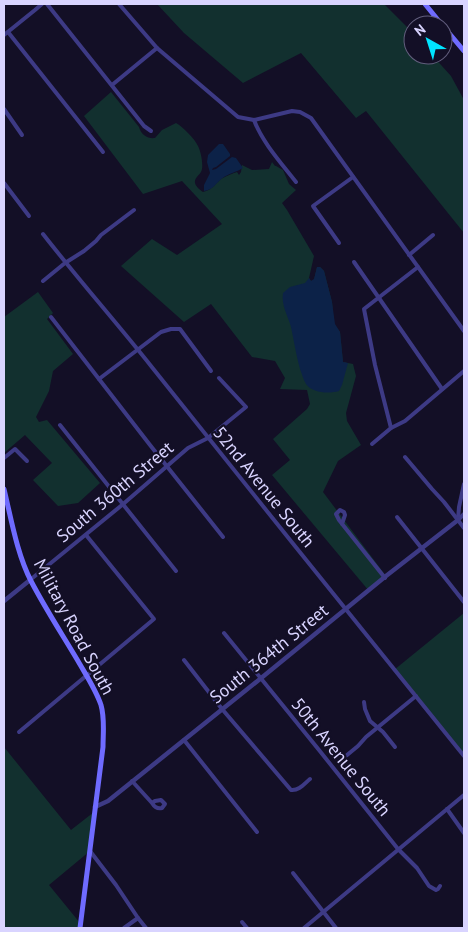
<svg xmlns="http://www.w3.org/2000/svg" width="468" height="932" viewBox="0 0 468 932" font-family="'PT Sans',sans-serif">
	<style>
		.green { fill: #12302f }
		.water { fill: #0c2248 }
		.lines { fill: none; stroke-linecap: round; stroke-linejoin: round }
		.minor { stroke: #3d3a85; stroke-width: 4 }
		.tertiary { stroke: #3d3a85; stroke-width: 4.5 }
		.secondary { stroke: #6f6bff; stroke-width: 5 }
		.labels { text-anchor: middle; stroke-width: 4.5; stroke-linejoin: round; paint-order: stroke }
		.street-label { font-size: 18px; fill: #d9d4ff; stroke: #130f26 }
	</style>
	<rect width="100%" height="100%" fill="#130f26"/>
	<!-- green -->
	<g class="green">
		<polygon points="157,4 384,4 413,33 413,55 432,55 451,76 464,100 464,233 366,111 356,118 301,53 243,83 184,33"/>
		<path d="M111 92 139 127C141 135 148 139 155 138L162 130 176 123C183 127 195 139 198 146 201 152 203 163 202 169 201 175 194 177 195 183 196 187 200 190 203 192 212 190 214 185 221 179 226 176 231 174 237 172L239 175 241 172 242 165 252 170 269 169 272 162 275 166H276L283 170 289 184 296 190 282 203 287 210 314 256 309 278 311 281 314 280 317 267H320L324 271 325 275 332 302 334 324 340 332 343 362 353 364 356 376 346 413 347 421 361 445 338 461 323 492 386 576 369 591 272 475 290 460 273 439 307 409 310 404 307 390 280 389 285 378 275 361 252 357 211 304 184 322 121 266 152 239 177 255 222 224 182 181 143 194 84 116Z"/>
		<polygon points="38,292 53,313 47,319 73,354 53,371 49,391 36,417 39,422 47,420 100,483 78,503 58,506 33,480 52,463 25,435 4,453 4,317"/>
		<polygon points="464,613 464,756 394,670"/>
		<polygon points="4,747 71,830 94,812 90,851 49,885 80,923 80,928 4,928"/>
	</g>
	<!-- water -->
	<g class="water">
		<path d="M219 144H223L230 154V156L216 167 213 168 212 170 216 169 232 157 236 158 243 168C237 172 230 173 224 177 216 182 214 190 204 191V185L210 173 207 162 208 155Z"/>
		<path d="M317 267H320L324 271 325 275 332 302 335 324 340 332 343 362 348 363 342 385 339 391C329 394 312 393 306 384 303 379 302 374 300 369 296 355 294 341 291 327 288 316 281 305 283 293L290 287 305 283 309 278 311 281 314 279Z"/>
	</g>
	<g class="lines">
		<!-- minor -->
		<g class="minor">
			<polyline points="47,4 144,126 151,131"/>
			<polyline points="119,4 157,48 238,117 254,120 292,111 300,112 311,118 464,331"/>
			<polyline points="8,32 103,152"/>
			<polyline points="4,35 35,10 42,4"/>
			<polyline points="112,85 157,48"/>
			<polyline points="4,109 22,135"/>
			<path d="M254 120C262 142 282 164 296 182"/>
			<polyline points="4,183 29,216"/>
			<path d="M43 234C78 279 116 322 151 366 255 496 359 627 464 756"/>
			<polyline points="339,243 313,206 353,177"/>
			<polyline points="409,255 433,235"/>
			<polyline points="354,262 442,389"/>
			<polyline points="43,281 65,263 84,251 96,241 101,235 134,210"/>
			<polyline points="51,317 150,445 223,537"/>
			<polyline points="99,379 161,332 171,329 180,329 211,371"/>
			<polyline points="60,425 176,571"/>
			<polyline points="391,428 375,365 364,309 418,267"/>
			<polyline points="372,444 391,428 405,421 464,371"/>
			<polyline points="405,457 432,489 444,502 464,528"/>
			<polyline points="4,458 15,449 27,461"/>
			<polyline points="397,517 464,602"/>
			<polyline points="458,520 459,507 464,484"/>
			<polyline points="458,520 464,514"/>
			<polyline points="342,524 345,515 344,512 340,510 336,514 339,520 385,578"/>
			<polyline points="30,580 122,505 188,448 208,438 246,407 219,378"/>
			<polyline points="224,633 319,750 398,849 417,868 429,886 436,890 438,889 440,886"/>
			<path d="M184 660 222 709 291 790C299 791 304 784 310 779"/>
			<polyline points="364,702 365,709 370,721 383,732 395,747"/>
			<polyline points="19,732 154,619 86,535"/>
			<polyline points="184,740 257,832"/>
			<polyline points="341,760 358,746 366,737 416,696"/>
			<path d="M132 781 152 803 155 801 161 800 165 804 162 808C158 809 155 808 152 803"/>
			<polyline points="447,809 464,833"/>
			<polyline points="90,851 116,885 138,918 146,928"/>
			<polyline points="293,873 336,928"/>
			<polyline points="242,922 247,928"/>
			<polyline points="124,928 138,918"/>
			<polyline points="304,928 464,795"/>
		</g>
		<!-- tertiary -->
		<g class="tertiary">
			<polyline points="4,601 30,580"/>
			<polyline points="95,807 108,801 260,679 386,576 458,520"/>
		</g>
		<!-- secondary -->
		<g class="secondary">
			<polyline points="425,4 442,25"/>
			<polyline points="443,26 464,51"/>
			<path d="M4 489C11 518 17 554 31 581 45 608 62 634 78 661 86 675 96 690 101 705 105 719 103 733 103 747L80 928"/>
		</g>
	</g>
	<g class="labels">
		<!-- street labels -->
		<g class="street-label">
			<text transform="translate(264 487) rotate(51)" y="6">52nd Avenue South</text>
			<text transform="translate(115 492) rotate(-40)" y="6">South 360th Street</text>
			<text transform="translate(74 627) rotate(62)" y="6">Military Road South</text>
			<text transform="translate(269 654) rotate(-39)" y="6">South 364th Street</text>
			<text transform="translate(341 757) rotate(51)" y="6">50th Avenue South</text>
		</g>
	</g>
	<!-- border -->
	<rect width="468" height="932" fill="none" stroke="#d9d4ff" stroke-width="10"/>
	<!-- north arrow -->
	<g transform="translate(428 40) rotate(321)"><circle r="24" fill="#130f26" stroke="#625e7d"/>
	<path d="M0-4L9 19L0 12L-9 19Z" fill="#00e5ff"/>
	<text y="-8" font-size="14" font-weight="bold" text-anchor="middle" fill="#d9d4ff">N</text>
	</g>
</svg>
